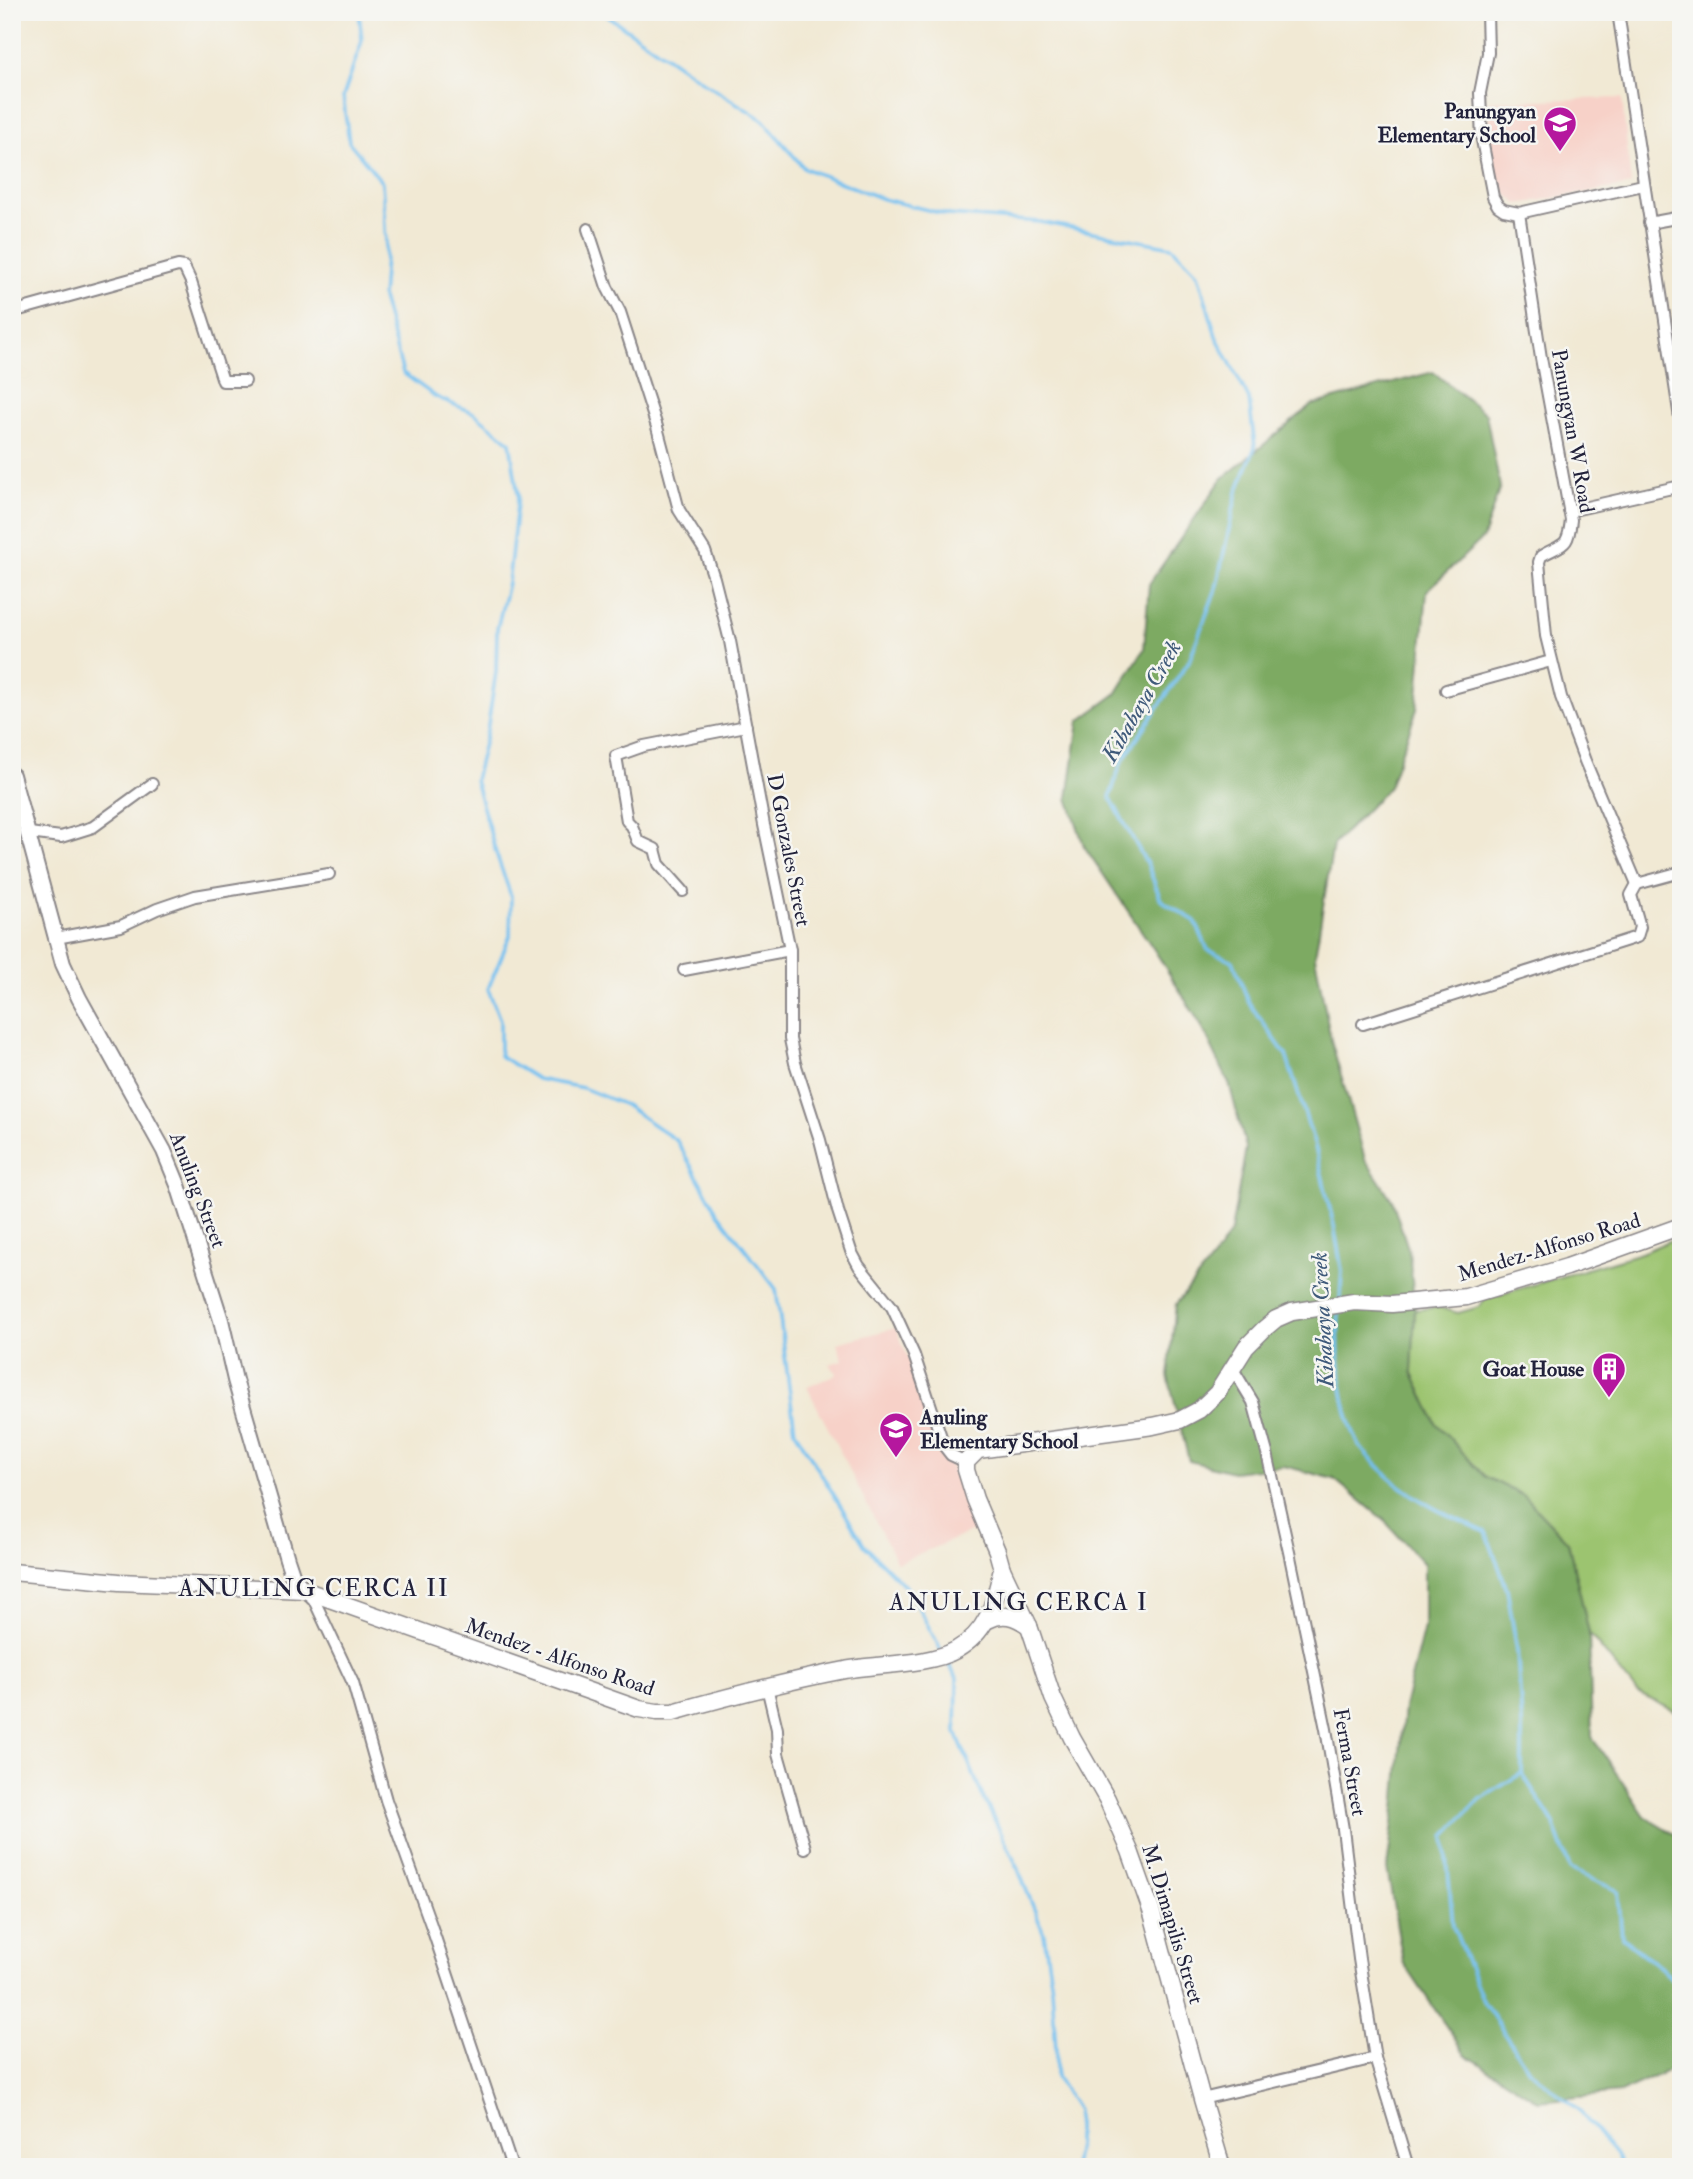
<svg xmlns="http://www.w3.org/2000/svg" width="1693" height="2179" viewBox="0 0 1693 2179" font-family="'IM FELL Double Pica',serif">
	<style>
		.built { fill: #f7d1c8 }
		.green { fill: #9cc470; stroke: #5f7356; stroke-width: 2 }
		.forest { fill: #7daa62; stroke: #50664e; stroke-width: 2 }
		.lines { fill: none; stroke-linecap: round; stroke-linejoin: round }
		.stream { stroke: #76c1f0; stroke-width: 3.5 }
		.minor-casing { stroke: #8a8688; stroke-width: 14 }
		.tertiary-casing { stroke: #8a8688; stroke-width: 18 }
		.secondary-casing { stroke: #8a8688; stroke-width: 19 }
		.minor { stroke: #fff; stroke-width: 10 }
		.tertiary { stroke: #fff; stroke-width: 14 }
		.secondary { stroke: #fff; stroke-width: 16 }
		.labels { text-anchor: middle; stroke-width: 5; stroke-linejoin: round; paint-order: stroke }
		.poi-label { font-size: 21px; font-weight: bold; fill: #22223b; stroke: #f6f6f2; text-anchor: end }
		.street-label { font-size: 21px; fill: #22223b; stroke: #f6f6f2 }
		.water-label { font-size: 23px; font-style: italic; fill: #3f5a7a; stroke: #f6f6f2 }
		.quarter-label { font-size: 24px; letter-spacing: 2px; fill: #22223b; stroke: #f6f6f2 }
	</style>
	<rect width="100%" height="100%" fill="#f6f6f2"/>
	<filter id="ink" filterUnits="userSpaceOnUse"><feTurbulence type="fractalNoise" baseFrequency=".0143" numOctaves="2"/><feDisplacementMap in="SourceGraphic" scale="14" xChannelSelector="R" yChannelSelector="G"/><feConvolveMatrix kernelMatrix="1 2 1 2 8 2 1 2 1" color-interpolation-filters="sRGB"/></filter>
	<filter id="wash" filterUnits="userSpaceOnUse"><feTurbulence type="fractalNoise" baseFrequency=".00686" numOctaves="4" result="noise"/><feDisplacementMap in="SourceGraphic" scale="28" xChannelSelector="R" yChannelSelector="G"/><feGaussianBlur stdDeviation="1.57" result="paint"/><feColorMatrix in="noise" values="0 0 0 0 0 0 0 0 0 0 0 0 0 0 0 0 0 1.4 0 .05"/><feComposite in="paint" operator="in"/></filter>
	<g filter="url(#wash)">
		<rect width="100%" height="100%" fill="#f1e9d4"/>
		<!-- built -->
		<g class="built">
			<polygon points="1622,98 1631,185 1518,204 1506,194 1495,172 1489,134 1489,101"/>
			<polygon points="896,1328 976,1530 897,1563 807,1387 837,1374 830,1364 843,1360 837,1343"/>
		</g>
		<!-- green -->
		<polygon class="green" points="1681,1236 1681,1713 1679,1713 1637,1693 1589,1633 1568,1542 1524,1496 1484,1476 1435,1423 1412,1371 1415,1310 1438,1307 1458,1313 1479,1307 1485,1299 1641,1253"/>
		<!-- forest -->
		<polygon class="forest" points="1433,372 1486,414 1500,487 1483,538 1427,591 1417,709 1389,787 1333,845 1315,956 1331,1040 1365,1159 1392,1200 1409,1251 1415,1310 1412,1371 1436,1423 1484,1476 1524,1496 1568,1542 1589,1633 1592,1737 1645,1816 1681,1838 1681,2060 1672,2069 1620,2093 1538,2101 1465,2054 1403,1962 1387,1868 1395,1808 1404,1707 1424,1627 1424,1564 1384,1520 1334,1479 1284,1466 1233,1472 1189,1461 1168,1376 1176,1304 1215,1256 1231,1231 1246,1148 1229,1083 1201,1025 1155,951 1084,846 1068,798 1079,721 1116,694 1144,649 1149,584 1222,479 1312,405"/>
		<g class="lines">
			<!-- stream -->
			<g class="stream">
				<polyline points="359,12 362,41 343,97 349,142 382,182 386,243 382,298 403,373 436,397 474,413 510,442 518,496 508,583 497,629 496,672 487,731 475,780 496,853 511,896 510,936 488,989 500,1020 500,1056 537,1079 583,1088 625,1105 677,1141 717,1212 776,1289 795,1431 865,1546 909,1590 942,1652"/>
				<polyline points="602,12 706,84 763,120 804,168 883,199 948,215 1040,222 1172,247 1198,274 1216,336 1249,399 1255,447 1237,492 1216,589 1189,661 1121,763 1110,797 1148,866 1161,900 1195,921 1208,950 1233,961 1249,1003 1286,1055 1315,1146 1334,1226 1342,1271 1340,1300"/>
				<path d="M1339 1308C1336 1350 1340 1407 1359 1445 1363 1452 1371 1459 1377 1465 1410 1499 1443 1514 1486 1532L1507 1589 1517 1650 1522 1723V1773L1554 1824 1570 1869 1618 1891 1622 1938 1660 1967 1681 1988"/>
				<polyline points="945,1659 957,1678 956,1732 982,1795 1014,1859 1044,1934 1052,1988 1056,2049 1056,2077 1077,2110 1077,2145 1073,2167"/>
				<polyline points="1522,1773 1479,1800 1445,1836 1453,1926 1483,2001 1529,2070 1581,2112 1616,2155 1622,2167"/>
			</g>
		</g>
	</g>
	<g filter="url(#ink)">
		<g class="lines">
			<!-- minor casing -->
			<g class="minor-casing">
				<g id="minor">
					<polyline points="1487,12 1488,53 1480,93 1482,140 1493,197 1498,206 1504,210 1519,213 1643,185"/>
					<polyline points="1618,12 1681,425"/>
					<path d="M1519 213 1541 358 1571 520C1568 549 1563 543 1541 556L1539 562 1546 636 1561 697 1585 761 1637 884 1681 872"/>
					<polyline points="1649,223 1681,217"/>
					<polyline points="588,229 607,287 620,312 657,427 679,510 705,551 714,578 730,641 764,825 790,950 790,1039 795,1063 820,1140 838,1211 851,1251 859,1266 892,1307 914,1355 944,1446 951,1455 966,1462"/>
					<polyline points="12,312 178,266 184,267 191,282 223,381 245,381"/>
					<polyline points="1569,511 1681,486"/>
					<polyline points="1446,690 1551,661"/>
					<polyline points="29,833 61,837 93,827 152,784"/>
					<polyline points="683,891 659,864 655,849 638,841 632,826 627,821 616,756 644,746 746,726"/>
					<polyline points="56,938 121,926 157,909 195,896 329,874"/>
					<polyline points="684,970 790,950"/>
					<polyline points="1363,1024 1637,937 1640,927 1631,895 1637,884"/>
					<polyline points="1233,1369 1253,1402 1267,1453 1289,1552 1326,1729 1343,1829 1359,1959 1375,2058 1408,2167"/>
					<polyline points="306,1592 314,1600 353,1683 386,1800 431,1925 512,2167"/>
					<polyline points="767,1687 777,1729 778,1754 805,1848"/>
					<polyline points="1202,2099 1375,2058"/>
				</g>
			</g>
			<!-- tertiary casing -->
			<g class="tertiary-casing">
				<polyline id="tertiary" points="12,775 63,964 79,998 164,1151 178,1185 221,1320 235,1380 287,1559 293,1577 304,1590"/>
			</g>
			<!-- secondary casing -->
			<g class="secondary-casing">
				<g id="secondary">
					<path d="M12 1572 119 1582 304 1590 639 1709 657 1712H673C730 1696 788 1681 845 1670 876 1664 930 1665 956 1650 989 1631 994 1603 1002 1569"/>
					<path d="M988 1620C1003 1612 1015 1616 1029 1626"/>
					<polyline points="1222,2167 1202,2099 1152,1913 1130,1851 1107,1799 1072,1738 1053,1698 1029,1626 1002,1569 997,1551 975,1499 966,1470 966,1462 978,1450 1153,1426 1180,1420 1199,1410 1217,1393 1246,1347 1264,1329 1276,1319 1292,1312 1354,1302 1392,1304 1466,1297 1567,1267 1681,1226"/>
				</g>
			</g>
			<!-- minor -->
			<use href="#minor" class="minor"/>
			<!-- tertiary -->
			<use href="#tertiary" class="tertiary"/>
			<!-- secondary -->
			<use href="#secondary" class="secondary"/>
		</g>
	</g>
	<!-- icons -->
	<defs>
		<g id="school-pin" transform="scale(1.75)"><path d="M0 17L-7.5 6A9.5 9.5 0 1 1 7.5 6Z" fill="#b5179e" stroke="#f6f6f2"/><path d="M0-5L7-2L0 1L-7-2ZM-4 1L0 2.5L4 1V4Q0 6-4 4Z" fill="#fff"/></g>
		<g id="building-pin" transform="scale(1.75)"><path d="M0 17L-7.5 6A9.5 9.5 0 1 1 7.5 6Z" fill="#b5179e" stroke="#f6f6f2"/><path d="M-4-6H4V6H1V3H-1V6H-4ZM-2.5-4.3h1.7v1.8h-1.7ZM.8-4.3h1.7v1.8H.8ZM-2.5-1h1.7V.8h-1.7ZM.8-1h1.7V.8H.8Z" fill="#fff"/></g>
	</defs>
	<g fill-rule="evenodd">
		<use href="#school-pin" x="1560" y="123"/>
		<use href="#building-pin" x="1609" y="1369"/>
		<use href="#school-pin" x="896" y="1429"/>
	</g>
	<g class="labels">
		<!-- poi labels -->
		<g class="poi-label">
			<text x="1536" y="118">Panungyan<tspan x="1536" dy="24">Elementary School</tspan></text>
			<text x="1584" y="1376">Goat House</text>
			<text x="920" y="1424" text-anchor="start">Anuling<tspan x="920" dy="24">Elementary School</tspan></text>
		</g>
		<!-- street labels -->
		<g class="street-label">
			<text transform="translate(1573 431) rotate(80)" y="7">Panungyan W Road</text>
			<text transform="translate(789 850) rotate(79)" y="7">D Gonzales Street</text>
			<text transform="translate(198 1190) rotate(69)" y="7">Anuling Street</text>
			<text transform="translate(1549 1247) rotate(-17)" y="7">Mendez-Alfonso Road</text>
			<text transform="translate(560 1657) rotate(19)" y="7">Mendez - Alfonso Road</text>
			<text transform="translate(1350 1762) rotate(80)" y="7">Ferma Street</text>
			<text transform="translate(1173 1924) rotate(73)" y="7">M. Dimapilis Street</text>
		</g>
		<!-- water labels -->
		<g class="water-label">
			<text transform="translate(1141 701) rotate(-60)" y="8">Kibabaya Creek</text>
			<text transform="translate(1322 1320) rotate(-93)" y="8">Kibabaya Creek</text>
		</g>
		<!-- quarter labels -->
		<g class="quarter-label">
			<text x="314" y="1596">ANULING CERCA II</text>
			<text x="1019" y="1610">ANULING CERCA I</text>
		</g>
	</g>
	<!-- margin -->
	<rect width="1693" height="2179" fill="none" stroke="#f6f6f2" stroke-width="42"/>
</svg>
